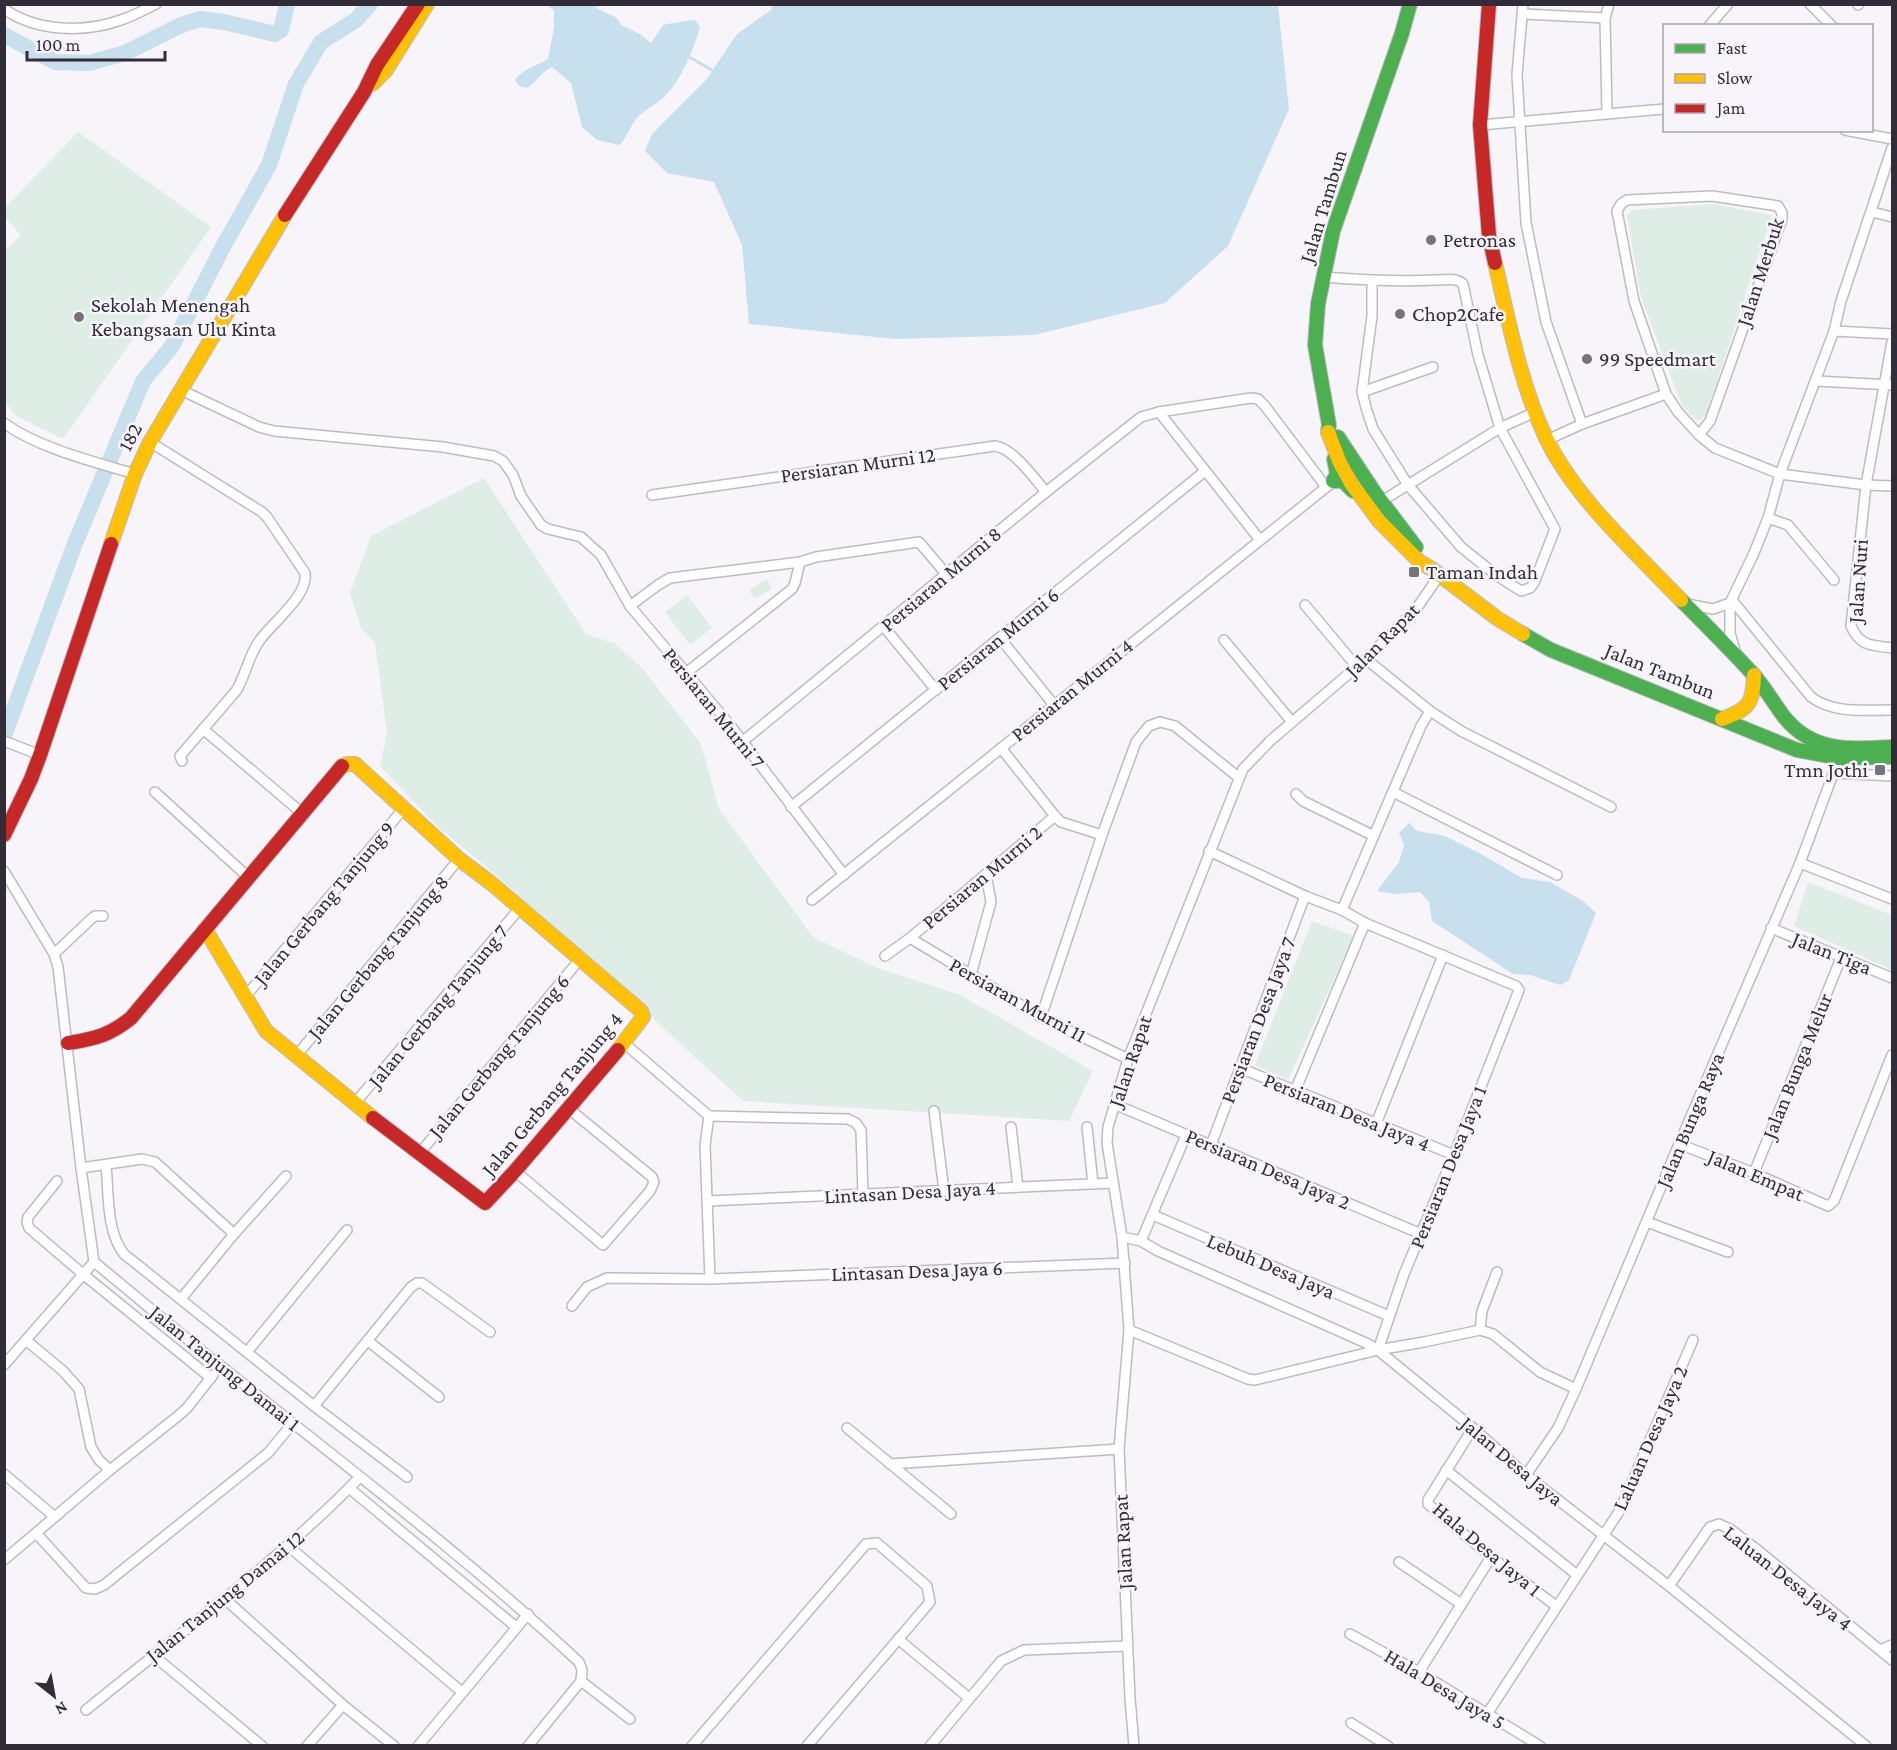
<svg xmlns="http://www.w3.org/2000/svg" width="1897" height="1750" viewBox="0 0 1897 1750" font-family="'Crimson Pro',serif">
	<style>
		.green { fill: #deeee7 }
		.water { fill: #c8dfee }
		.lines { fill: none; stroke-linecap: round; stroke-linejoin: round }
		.stream { stroke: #c8dfee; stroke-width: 3 }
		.river { stroke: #c8dfee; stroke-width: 16 }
		.street-casing { stroke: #bebac2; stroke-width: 12 }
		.fast-casing { stroke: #bebac2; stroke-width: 16 }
		.slow-casing { stroke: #bebac2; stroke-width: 16 }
		.jam-casing { stroke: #bebac2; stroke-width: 16 }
		.street { stroke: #fefefe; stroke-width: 9 }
		.fast { stroke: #4caf50; stroke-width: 14 }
		.slow { stroke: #ffc107; stroke-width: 14 }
		.jam { stroke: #c62828; stroke-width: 14 }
		.poi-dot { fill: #77727c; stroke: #f7f4fb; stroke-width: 2 }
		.labels { text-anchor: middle; stroke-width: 5; stroke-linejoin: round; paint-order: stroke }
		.street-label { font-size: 21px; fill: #322b38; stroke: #f7f4fb }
		.poi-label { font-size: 21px; fill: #322b38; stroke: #f7f4fb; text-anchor: start }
	</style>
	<rect width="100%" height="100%" fill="#f7f5fa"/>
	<!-- green -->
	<g class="green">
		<polygon points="78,132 211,227 63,439 16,416 5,402 5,250 21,235 5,217 5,208"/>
		<polygon points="1713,204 1772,215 1706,415 1701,420 1696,420 1682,406 1641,297 1627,216 1632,210"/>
		<polygon points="484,478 586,634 614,643 642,668 701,744 719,809 814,938 878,968 960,995 1093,1071 1069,1121 743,1101 495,874 439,828 380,766 387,733 375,643 361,628 350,593 371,536"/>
		<polygon points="767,579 772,589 754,599 749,590"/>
		<polygon points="687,595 712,628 690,645 665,612"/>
		<polygon points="1808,882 1892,915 1892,970 1794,926"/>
		<polygon points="1312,921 1354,936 1288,1080 1255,1065"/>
	</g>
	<!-- water -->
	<g class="water">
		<path d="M546 5H613L594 7 617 18 621 25 640 34 651 43 663 25 691 20 696 21 700 28C693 50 682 78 666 95 658 104 645 109 637 118 629 127 628 137 619 145L597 140 582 127 571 83 552 67C541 72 537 82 527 88L519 86 515 80C524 68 535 67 548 59L554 28V10Z"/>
		<polygon points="772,5 1278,5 1289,109 1228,246 1165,303 1034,335 895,339 749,324 742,245 714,182 667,173 645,151 652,134 706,80 737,34 771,10"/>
		<polygon points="1409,823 1417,831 1445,836 1479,853 1522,878 1550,882 1583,901 1596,913 1569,980 1560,985 1530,975 1513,974 1432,921 1429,902 1420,892 1394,894 1377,891 1399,862 1404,845 1399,833"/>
	</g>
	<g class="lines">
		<!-- stream -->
		<polyline class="stream" points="689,57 712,70"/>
		<!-- river -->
		<g class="river">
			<polyline points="4,35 55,62 89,63 125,53 181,25 200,19 224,22 275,34 281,30 287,4"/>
			<polyline points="4,736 74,546 143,381 172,346 224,245 269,165 296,84 321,42 356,20 370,4"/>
		</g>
		<!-- street casing -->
		<g class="street-casing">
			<g id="street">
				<polyline points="1523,4 1517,75 1526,223 1546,322 1582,424"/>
				<polyline points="1810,4 1832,26"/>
				<polyline points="1858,5 1859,4"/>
				<path d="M4 9C37 32 84 33 121 20 133 16 144 10 156 4"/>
				<polyline points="1523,14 1605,18"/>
				<polyline points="1709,26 1728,4"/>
				<polyline points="1607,113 1605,18 1609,4"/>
				<polyline points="1480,125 1664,109"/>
				<polyline points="1845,130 1892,139"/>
				<polyline points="1872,212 1892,217"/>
				<path d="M1323 277C1361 280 1398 282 1436 280 1445 280 1456 277 1463 284L1478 355 1500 428 1555 529 1534 583 1530 588 1521 591 1496 575 1461 547 1408 485 1373 429 1367 411 1362 392 1372 316V280"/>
				<polyline points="1834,331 1892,334"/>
				<path d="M1892 342 1866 485 1851 626C1860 647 1872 645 1892 648"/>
				<polyline points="1815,381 1892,385"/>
				<polyline points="181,390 259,427 274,431 443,447 494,456 503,461 513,475 521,496 541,525 548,529 581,537 601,555 630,606 730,725 844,875"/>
				<polyline points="1362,392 1433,367"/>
				<polyline points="1159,412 1260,540"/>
				<path d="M4 423C38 448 95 462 135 474"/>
				<polyline points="1699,435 1710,421 1782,219 1782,213 1778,206 1712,196 1627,200 1621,204 1617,211 1634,301 1666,394 1678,412 1699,435 1715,448 1780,474 1866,485 1892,486"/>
				<polyline points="1547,440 1582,424 1666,394"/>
				<path d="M150 442 262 512 267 517 305 573C309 595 272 623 260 640 248 656 246 675 236 691L180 756 182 761"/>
				<path d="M652 495 995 446C1013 448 1034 478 1046 492"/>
				<polyline points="1377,504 1500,428 1535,412"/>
				<polyline points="1768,518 1788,525 1834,580"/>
				<path d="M1732 600 1811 697C1834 714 1865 710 1892 710"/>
				<polyline points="1730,603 1730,633 1736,654"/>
				<polyline points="1687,604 1713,609 1730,603 1754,553 1768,518 1780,474 1834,331 1841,301 1892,148"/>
				<polyline points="1305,605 1357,667"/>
				<polyline points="630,606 658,585 670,578 800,562"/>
				<polyline points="884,627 936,690"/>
				<polyline points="1000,638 1054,705"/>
				<polyline points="1224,640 1292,722"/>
				<polyline points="1366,659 1430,711 1461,731 1611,807"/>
				<polyline points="686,673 792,589 795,583 800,562 816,557 919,542 947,575"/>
				<polyline points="203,729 302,813"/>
				<polyline points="4,741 40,755"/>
				<polyline points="742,742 1046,492 1141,417 1159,412 1251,398 1258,399 1265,406 1326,487"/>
				<polyline points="1001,748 1055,816 1061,822 1102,835"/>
				<polyline points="1833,773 1892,776"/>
				<polyline points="155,792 248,877"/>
				<polyline points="1393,792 1557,875"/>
				<polyline points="1296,794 1303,801 1374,836"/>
				<polyline points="791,807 1205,471"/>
				<polyline points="1209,851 1305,896 1342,910 1365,923 1516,986 1519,990 1454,1155 1404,1274 1378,1350"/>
				<polyline points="1800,863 1892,899"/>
				<path d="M4 871 54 954 58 967 81 1168 94 1262C137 1297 178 1332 221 1366 342 1463 466 1557 579 1662L582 1670 581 1681"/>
				<polyline points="812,900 1329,485"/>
				<polyline points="1342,910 1421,726 1430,711"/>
				<polyline points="1771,928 1892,978"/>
				<polyline points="910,938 1041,1017 1128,1059"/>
				<polyline points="54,954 91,919 95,916 103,916"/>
				<polyline points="885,956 910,938 1055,816"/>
				<polyline points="971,975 991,902 986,874"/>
				<polyline points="245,997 404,808"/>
				<polyline points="1041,1017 1102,835 1136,742 1149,726 1160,722 1175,726 1238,777"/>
				<polyline points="624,1043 709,1116"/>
				<polyline points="297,1055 459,859"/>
				<polyline points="1240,1068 1454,1155"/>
				<polyline points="1295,1091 1365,923"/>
				<polyline points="355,1103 520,908"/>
				<polyline points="1114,1104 1421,1234"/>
				<polyline points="934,1111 944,1191"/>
				<polyline points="709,1116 848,1119 856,1123 861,1130 863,1195"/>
				<polyline points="709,1116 705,1145 710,1279"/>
				<polyline points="1376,1124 1443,955"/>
				<polyline points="1011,1127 1018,1187"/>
				<polyline points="1087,1127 1093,1184"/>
				<polyline points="1679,1144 1754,1173 1828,1206 1834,1201 1892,1055"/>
				<polyline points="1211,1145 1305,896"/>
				<polyline points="419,1154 580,959"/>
				<path d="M106 1166C109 1194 106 1231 124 1254L314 1406 411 1287 417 1283H422L490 1332"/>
				<polyline points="81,1168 142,1159 155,1162 234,1234"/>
				<polyline points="515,1171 603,1245 650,1191 654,1182 652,1177 568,1108"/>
				<polyline points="1754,1173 1841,958"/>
				<polyline points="57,1181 28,1217 27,1222 29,1228 84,1275 211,1378"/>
				<polyline points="707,1201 1113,1183"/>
				<polyline points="1153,1215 1389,1316"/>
				<polyline points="1647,1222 1728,1252"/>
				<polyline points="1122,1237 1141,1241 1158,1251 1366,1343 1378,1350 1473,1428 1526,1475 1669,1586 1866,1746"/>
				<polyline points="1141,1241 1186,1135"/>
				<polyline points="181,1299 234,1234 286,1176"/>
				<polyline points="572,1306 587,1287 607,1278 710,1279 1125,1263"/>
				<polyline points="1129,1330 1248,1379 1255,1380 1378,1350 1424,1342 1480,1330 1493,1334 1540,1372 1576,1389"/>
				<polyline points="1480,1330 1482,1311 1497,1272"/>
				<polyline points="27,1341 63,1371 79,1389 91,1447 99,1460 110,1470"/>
				<polyline points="368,1341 439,1397"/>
				<polyline points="247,1352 347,1230"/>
				<polyline points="4,1365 94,1262"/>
				<polyline points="314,1406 407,1477"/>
				<polyline points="847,1428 951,1514"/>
				<polyline points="1473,1428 1428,1500 1428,1504 1491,1557 1556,1606"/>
				<polyline points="890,1464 1119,1449"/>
				<polyline points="1446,1470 1577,1575"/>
				<polyline points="4,1474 55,1517"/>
				<polyline points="1526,1475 1558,1428 1576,1389 1679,1144 1800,863 1839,758"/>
				<polyline points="349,1488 516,1627"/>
				<polyline points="36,1533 86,1588 95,1589 104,1585 268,1453 293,1423"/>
				<polyline points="288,1546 462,1692"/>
				<polyline points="4,1560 110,1470 178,1416 187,1408 213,1375"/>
				<polyline points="1399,1562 1461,1604"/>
				<polyline points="1669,1586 1710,1527 1719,1524 1730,1529 1755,1548 1892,1660"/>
				<polyline points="225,1599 343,1705 394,1746"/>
				<polyline points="1350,1634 1419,1672 1540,1746"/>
				<polyline points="898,1639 969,1698"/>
				<polyline points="1880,1650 1892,1645"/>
				<polyline points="153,1655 262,1746"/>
				<polyline points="1419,1672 1491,1557"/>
				<polyline points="581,1681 630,1719"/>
				<path d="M86 1710C179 1634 276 1563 360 1477"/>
				<polyline points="1487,1714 1620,1510 1693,1340"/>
				<polyline points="1351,1723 1388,1746"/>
				<polyline points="307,1746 343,1705"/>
				<polyline points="418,1746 528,1614"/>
				<polyline points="528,1746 581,1681"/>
				<polyline points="692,1746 866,1544 877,1543 927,1586 930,1602 807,1746"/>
				<polyline points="930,1746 1001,1661 1024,1650 1127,1646"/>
				<polyline points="1134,1746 1130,1698 1119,1449 1129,1330 1122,1237 1107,1143 1108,1127 1128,1059 1243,769 1270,741 1366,659 1416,609 1439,576"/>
			</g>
		</g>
		<!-- fast casing -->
		<g class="fast-casing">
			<g id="fast">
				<polyline points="1328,432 1329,425 1315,345 1318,304 1333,231 1402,33 1410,4"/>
				<polyline points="1338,437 1375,493 1416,547"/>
				<polyline points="1334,459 1337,474 1333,481 1343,481 1353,491"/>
				<path d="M1681 600C1705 624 1729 648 1752 673 1765 687 1774 704 1785 718 1814 753 1851 749 1892 747"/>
				<polyline points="1523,634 1551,650 1797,750 1839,758 1892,757"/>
			</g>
		</g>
		<!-- slow casing -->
		<g class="slow-casing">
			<g id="slow">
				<polyline points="372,84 386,70 427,4"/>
				<path d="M1495 263C1509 322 1520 383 1546 438 1574 497 1636 553 1681 600"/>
				<polyline points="1328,432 1340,463 1351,483 1379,521 1420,562 1432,569 1498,619 1523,634"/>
				<polyline points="111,544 135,474 150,442 285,215"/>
				<path d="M1722 719C1749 709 1753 704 1754 675"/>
				<polyline points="342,766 347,764 355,764 459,859 491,883 641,1011 643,1017 618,1050"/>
				<polyline points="205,929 266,1031 373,1118"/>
			</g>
		</g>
		<!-- jam casing -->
		<g class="jam-casing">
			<g id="jam">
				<polyline points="1489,4 1480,125 1489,236 1495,263"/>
				<polyline points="285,215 364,92 377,65 418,4"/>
				<polyline points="4,835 31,779 40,755 111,544"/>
				<path d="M68 1043C95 1039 110 1035 131 1018L342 766"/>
				<polyline points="373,1118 485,1203 515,1171 618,1050"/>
			</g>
		</g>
		<!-- street -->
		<use href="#street" class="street"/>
		<!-- fast -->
		<use href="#fast" class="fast"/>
		<!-- slow -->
		<use href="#slow" class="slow"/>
		<!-- jam -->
		<use href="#jam" class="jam"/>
	</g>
	<!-- markers -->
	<g class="poi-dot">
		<circle cx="1431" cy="240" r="6"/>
		<circle cx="1400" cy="314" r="6"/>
		<circle cx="79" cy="317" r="6"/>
		<circle cx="1587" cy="359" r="6"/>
		<rect x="1408" y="566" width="12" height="12" rx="3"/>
		<rect x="1874" y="764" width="12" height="12" rx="3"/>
	</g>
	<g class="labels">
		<!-- street labels -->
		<g class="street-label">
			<text transform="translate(1323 206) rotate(-73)" y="7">Jalan Tambun</text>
			<text transform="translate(1760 272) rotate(-72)" y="7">Jalan Merbuk</text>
			<text transform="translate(130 437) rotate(-62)" y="7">182</text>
			<text transform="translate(858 465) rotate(-8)" y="7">Persiaran Murni 12</text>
			<text transform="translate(941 579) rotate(-40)" y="7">Persiaran Murni 8</text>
			<text transform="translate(1858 581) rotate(-86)" y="7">Jalan Nuri</text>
			<text transform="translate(998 639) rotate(-39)" y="7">Persiaran Murni 6</text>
			<text transform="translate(1382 640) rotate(-45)" y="7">Jalan Rapat</text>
			<text transform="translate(1660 671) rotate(22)" y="7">Jalan Tambun</text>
			<text transform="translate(1072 690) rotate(-39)" y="7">Persiaran Murni 4</text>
			<text transform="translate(714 708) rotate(51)" y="7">Persiaran Murni 7</text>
			<text transform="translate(982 877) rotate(-40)" y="7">Persiaran Murni 2</text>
			<text transform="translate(324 903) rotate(-50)" y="7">Jalan Gerbang Tanjung 9</text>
			<text transform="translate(1832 953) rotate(22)" y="7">Jalan Tiga</text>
			<text transform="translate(378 957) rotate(-50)" y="7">Jalan Gerbang Tanjung 8</text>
			<text transform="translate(1018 1000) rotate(29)" y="7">Persiaran Murni 11</text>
			<text transform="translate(438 1006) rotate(-50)" y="7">Jalan Gerbang Tanjung 7</text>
			<text transform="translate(1258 1020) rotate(-69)" y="7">Persiaran Desa Jaya 7</text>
			<text transform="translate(499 1056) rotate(-50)" y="7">Jalan Gerbang Tanjung 6</text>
			<text transform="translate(1130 1061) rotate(-71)" y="7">Jalan Rapat</text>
			<text transform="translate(1797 1066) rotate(-68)" y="7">Jalan Bunga Melur</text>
			<text transform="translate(552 1094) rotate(-50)" y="7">Jalan Gerbang Tanjung 4</text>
			<text transform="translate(1347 1112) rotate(22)" y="7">Persiaran Desa Jaya 4</text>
			<text transform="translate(1690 1120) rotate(-67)" y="7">Jalan Bunga Raya</text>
			<text transform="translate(1448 1167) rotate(-68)" y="7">Persiaran Desa Jaya 1</text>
			<text transform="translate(1268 1169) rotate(23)" y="7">Persiaran Desa Jaya 2</text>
			<text transform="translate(1756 1175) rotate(23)" y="7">Jalan Empat</text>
			<text transform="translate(910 1192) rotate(-3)" y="7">Lintasan Desa Jaya 4</text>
			<text transform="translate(1271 1266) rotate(23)" y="7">Lebuh Desa Jaya</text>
			<text transform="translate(917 1271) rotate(-2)" y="7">Lintasan Desa Jaya 6</text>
			<text transform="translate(225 1368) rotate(39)" y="7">Jalan Tanjung Damai 1</text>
			<text transform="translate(1650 1438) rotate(-66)" y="7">Laluan Desa Jaya 2</text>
			<text transform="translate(1512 1461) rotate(40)" y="7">Jalan Desa Jaya</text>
			<text transform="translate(1123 1542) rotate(-93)" y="7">Jalan Rapat</text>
			<text transform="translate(1487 1549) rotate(40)" y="7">Hala Desa Jaya 1</text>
			<text transform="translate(1788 1578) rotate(38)" y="7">Laluan Desa Jaya 4</text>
			<text transform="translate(225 1596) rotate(-39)" y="7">Jalan Tanjung Damai 12</text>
			<text transform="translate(1445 1689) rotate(31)" y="7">Hala Desa Jaya 5</text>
		</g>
		<!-- poi labels -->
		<g class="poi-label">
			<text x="1443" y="247">Petronas</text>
			<text x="91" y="312">Sekolah Menengah<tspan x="91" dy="24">Kebangsaan Ulu Kinta</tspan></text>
			<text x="1412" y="321">Chop2Cafe</text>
			<text x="1599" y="366">99 Speedmart</text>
			<text x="1426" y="579">Taman Indah</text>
			<text x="1868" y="777" text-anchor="end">Tmn Jothi</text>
		</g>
	</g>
	<!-- border -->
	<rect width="1897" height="1750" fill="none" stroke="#322b38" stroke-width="12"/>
	<!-- legend -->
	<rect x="1663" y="24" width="210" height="108" fill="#f7f4fb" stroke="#a8a4ad" stroke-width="1.5"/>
	<rect x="1675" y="44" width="30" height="9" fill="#4caf50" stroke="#a8a4ad" stroke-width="1.5"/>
	<text x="1717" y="54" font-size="18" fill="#322b38">Fast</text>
	<rect x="1675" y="74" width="30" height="9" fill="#ffc107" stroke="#a8a4ad" stroke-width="1.5"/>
	<text x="1717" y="84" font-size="18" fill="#322b38">Slow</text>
	<rect x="1675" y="104" width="30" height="9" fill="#c62828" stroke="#a8a4ad" stroke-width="1.5"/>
	<text x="1717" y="114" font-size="18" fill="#322b38">Jam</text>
	<!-- north arrow -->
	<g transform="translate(54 1696) rotate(149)" stroke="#f7f4fb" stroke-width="4.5" paint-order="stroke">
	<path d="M0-4.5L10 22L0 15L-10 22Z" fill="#322b38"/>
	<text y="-9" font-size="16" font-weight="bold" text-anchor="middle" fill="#322b38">N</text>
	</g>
	<!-- scale -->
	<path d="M27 51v9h138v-9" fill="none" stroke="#322b38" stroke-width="3"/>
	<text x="36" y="51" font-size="18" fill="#322b38" stroke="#f7f4fb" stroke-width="4.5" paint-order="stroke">100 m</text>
</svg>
